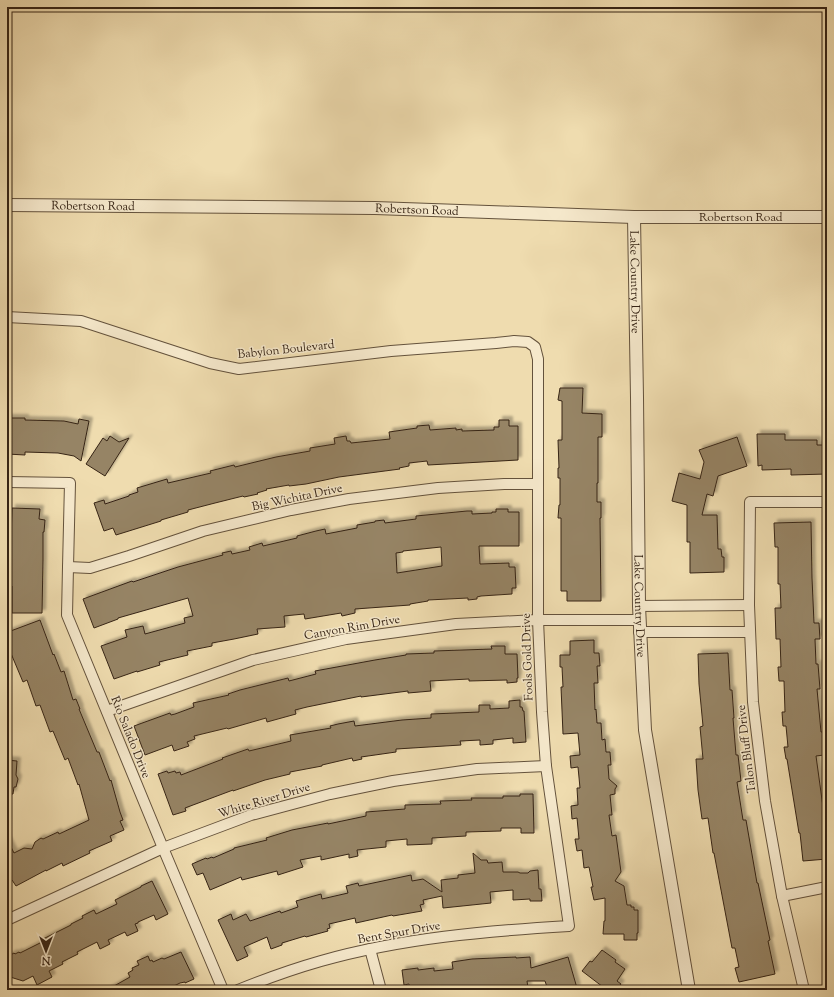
<svg xmlns="http://www.w3.org/2000/svg" width="834" height="997" viewBox="0 0 834 997" font-family="'Sorts Mill Goudy',serif">
	<style>
		.building { fill: #968465; stroke: #362415; fill-rule: evenodd; filter: url(#shadow) }
		.lines { fill: none; stroke-linecap: round; stroke-linejoin: round }
		.minor-casing { stroke: #64523c; stroke-width: 12 }
		.tertiary-casing { stroke: #64523c; stroke-width: 14 }
		.minor { stroke: #f5e8cb; stroke-width: 10 }
		.tertiary { stroke: #f5e8cb; stroke-width: 12 }
		.labels { text-anchor: middle; stroke-width: 3; stroke-linejoin: round; paint-order: stroke }
		.street-label { font-size: 12px; fill: #362415; stroke: #f5e8cb }
	</style>
	<defs>
		<filter id="shadow"><feDropShadow dx="3.5" dy="-3.5" stdDeviation="1" flood-color="#0004"/></filter>
	</defs>
	<rect width="100%" height="100%" fill="#efdcaf"/>
	<filter id="stains"><feTurbulence type="fractalNoise" baseFrequency=".005" numOctaves="4"/><feColorMatrix values="0 0 0 0 .2 0 0 0 0 .09 0 0 0 0 .02 0 0 0 .5 -.17"/></filter>
	<radialGradient id="worn" r=".72"><stop offset=".6" stop-color="#630" stop-opacity="0"/><stop offset="1" stop-color="#630" stop-opacity=".3"/></radialGradient>
	<!-- building -->
	<g class="building">
		<polygon points="560,388 583,388 582,413 602,414 602,437 598,437 598,483 597,483 597,502 601,502 601,518 600,518 601,601 567,601 567,591 561,591 561,518 558,518 559,505 560,505 560,478 558,478 558,468 559,468 558,440 562,440 562,401 558,400"/>
		<polygon points="7,418 25,418 25,420 64,421 78,424 79,419 89,421 81,461 74,456 58,453 25,452 25,455 7,454"/>
		<polygon points="499,420 509,420 509,426 518,426 518,460 428,465 427,461 409,463 409,466 399,468 400,469 339,477 306,484 289,486 289,485 266,489 267,490 257,493 258,494 244,497 243,496 215,503 188,510 188,512 161,520 161,521 116,535 113,528 104,531 94,503 104,500 105,504 129,496 129,495 138,492 137,488 167,479 168,483 211,473 210,471 234,465 235,467 276,457 310,451 310,448 335,444 334,438 346,436 347,441 350,441 351,443 390,439 389,432 417,428 417,426 429,425 430,430 456,428 456,430 462,429 462,431 494,430 494,427 499,427"/>
		<polygon points="757,434 785,434 785,440 817,440 817,445 827,445 827,474 791,475 791,469 762,470 762,465 758,466"/>
		<polygon points="110,436 119,442 129,438 105,476 86,464 103,438 107,441"/>
		<polygon points="737,437 747,466 718,476 713,496 707,494 702,515 717,515 718,549 721,549 722,557 724,557 724,572 690,573 690,542 687,542 687,505 672,501 679,473 700,479 704,462 699,450"/>
		<polygon points="12,508 40,509 39,519 45,520 44,532 43,532 43,560 42,613 12,613 12,586 9,586 9,563 11,563 11,539"/>
		<path d="M496 509H508V512H519V546H479L480 564 509 563V567H515L516 588H512V594L481 596 477 597V599L468 600V598L428 600V601L410 604V605L355 609V613L342 616 341 613 305 619 304 614 284 616 285 627 257 629 258 634 234 639 212 643V646L187 651 188 655 159 662 160 665 137 672V671L114 679 101 646 127 637 125 630 143 626 145 634 185 623 184 618 193 616 188 598 118 618V619L94 628 83 599 132 581 133 582 178 567 223 555 222 553 231 551 232 554 250 550 249 547 262 543 263 546 297 538V536L316 531 325 529 326 534 357 528V525L375 522V521L384 520 385 523 416 519V516L467 511H472V514L492 513V512H496ZM441 547 442 566 397 573 396 553 403 552V551Z"/>
		<polygon points="811,522 812,578 814,623 819,623 820,639 815,639 816,664 818,664 820,689 817,689 821,732 825,732 826,743 823,743 824,755 816,756 823,807 827,806 827,859 803,861 800,833 799,833 787,759 786,759 784,747 788,747 786,726 783,726 782,712 785,712 784,681 779,681 778,667 781,667 780,639 776,639 775,608 781,608 780,584 778,584 778,547 775,547 774,523"/>
		<polygon points="40,620 53,655 54,654 61,672 64,671 73,700 76,699 80,709 79,709 97,752 99,752 110,781 111,780 120,812 123,820 120,821 124,830 110,836 112,841 89,851 90,853 63,866 62,863 46,871 46,870 16,886 12,880 7,883 7,839 14,853 24,848 32,849 35,842 41,838 43,839 58,832 59,834 89,820 79,784 78,785 68,758 65,760 53,731 50,732 40,705 36,706 27,680 23,682 7,644 7,640 11,639 8,632"/>
		<polygon points="594,640 594,653 599,653 600,666 597,666 598,683 594,683 595,710 596,709 597,723 601,723 602,740 605,739 606,752 610,752 611,765 608,765 609,779 617,786 615,789 615,794 610,795 612,815 609,815 612,836 616,835 621,872 615,881 624,886 627,905 631,905 631,907 634,907 634,910 638,910 638,933 637,933 637,940 624,940 624,934 603,934 604,921 605,921 605,898 594,900 591,887 593,887 589,867 584,868 582,850 577,851 575,839 579,839 577,818 572,819 571,806 578,805 577,788 580,788 578,767 571,768 570,756 580,755 578,733 563,734 561,687 563,687 562,667 560,667 560,655 570,655 570,641"/>
		<polygon points="491,646 505,646 505,654 517,654 518,678 517,678 517,682 507,683 507,680 469,681 469,679 430,681 431,691 408,693 408,691 361,697 361,696 307,707 295,710 296,714 267,722 266,718 228,729 227,728 194,736 195,739 187,742 189,746 174,751 172,745 145,755 134,726 170,713 171,715 175,714 194,707 193,703 229,695 228,694 240,690 288,678 289,681 316,674 315,671 375,660 406,655 406,654 434,653 434,651 492,649"/>
		<polygon points="728,653 730,690 732,690 734,718 733,718 736,755 738,755 741,781 737,782 743,820 746,820 757,883 758,883 770,940 768,941 775,974 739,982 735,968 739,967 735,948 732,948 714,853 713,853 708,818 702,819 698,790 696,759 703,759 700,727 703,726 699,684 698,654"/>
		<polygon points="520,700 520,707 522,707 523,711 524,711 526,742 513,743 513,738 493,740 493,744 480,745 480,740 460,741 461,745 396,749 396,752 361,757 362,759 353,761 352,758 322,765 322,766 290,772 290,774 265,780 233,791 233,790 185,808 186,811 173,815 158,774 167,771 168,773 175,771 176,773 180,772 181,775 223,759 222,758 248,749 249,751 291,741 290,735 331,728 330,726 338,724 354,721 355,726 402,720 431,718 431,714 479,712 479,705 490,705 490,709 509,708 509,701"/>
		<polygon points="7,760 17,761 16,775 18,779 16,787 14,787 13,794 7,794"/>
		<polygon points="520,794 533,794 534,833 521,833 521,828 501,828 501,831 466,832 466,836 432,838 432,844 407,845 407,839 386,841 386,847 357,850 358,856 349,858 349,854 321,860 321,856 300,860 303,867 278,875 277,871 242,880 241,877 210,890 203,873 197,875 192,864 206,858 207,859 212,857 213,858 234,849 234,848 267,840 266,838 292,830 328,823 328,824 366,816 366,812 405,809 405,805 441,804 440,801 472,800 471,798 503,798 503,796 520,796"/>
		<polygon points="473,853 481,860 487,860 488,863 502,862 503,872 518,872 520,873 528,873 530,871 538,870 539,889 541,889 542,901 530,901 530,899 513,900 513,890 490,892 491,903 443,908 442,896 423,900 424,904 420,905 422,911 393,916 392,915 356,923 355,918 329,924 330,928 327,929 328,931 306,937 305,936 282,943 282,945 271,949 267,937 244,947 248,956 237,961 218,920 231,914 233,920 246,914 250,921 280,911 281,913 298,907 296,901 321,894 322,899 348,893 346,886 358,883 359,886 411,875 412,881 423,879 442,892 441,880 458,878 458,875 475,873"/>
		<polygon points="152,881 168,914 156,920 154,915 138,922 138,923 135,924 138,931 127,936 125,932 108,940 110,944 100,949 97,942 77,952 78,954 62,962 63,964 49,971 52,977 37,985 33,976 23,981 7,976 7,957 14,953 15,954 19,952 20,953 42,942 41,940 71,925 71,924 83,918 82,916 94,910 96,914 117,904 115,900 141,887 141,886"/>
		<polygon points="602,950 616,960 615,962 625,969 617,981 621,984 616,990 607,990 582,971 590,961 592,962"/>
		<polygon points="181,952 194,979 185,983 185,982 180,983 166,990 107,990 130,977 128,973 133,970 132,968 139,965 137,961 148,956 150,961 152,960 153,962 162,958 164,959"/>
		<polygon points="516,957 516,958 530,957 531,968 568,957 577,988 569,990 548,990 545,981 527,981 528,988 520,988 520,990 410,990 409,984 404,985 402,970 418,968 418,970 434,968 434,971 453,969 452,962 472,959"/>
	</g>
	<g class="lines">
		<!-- minor casing -->
		<g class="minor-casing">
			<g id="minor">
				<path d="M7 317 81 321 210 363 239 369 391 351 496 343 514 341 528 342 535 347 538 359V620L542 712 546 766 569 926C486 931 402 938 321 961 293 969 265 979 238 990"/>
				<polyline points="7,482 70,483 68,567 67,615 163,848 223,990"/>
				<polyline points="68,567 90,568 129,556 203,531 291,510 349,499 438,488 504,484 538,484"/>
				<polyline points="639,606 749,605"/>
				<polyline points="639,632 750,632"/>
				<polyline points="107,711 253,660 346,639 456,624 538,620 639,620"/>
				<polyline points="782,896 827,887"/>
				<polyline points="7,920 163,848 251,815 330,794 393,781 477,769 546,766"/>
				<polyline points="370,949 381,990"/>
				<polyline points="804,990 782,896 765,801 753,702 749,605 750,502 827,502"/>
			</g>
		</g>
		<!-- tertiary casing -->
		<g class="tertiary-casing">
			<g id="tertiary">
				<path id="s1" d="M7 205 375 208 634 217H827"/>
				<path id="s2" d="M634 217 637 397 639 606 645 730 689 990"/>
			</g>
		</g>
		<!-- minor -->
		<use href="#minor" class="minor"/>
		<!-- tertiary -->
		<use href="#tertiary" class="tertiary"/>
	</g>
	<g class="labels">
		<!-- street labels -->
		<g class="street-label">
			<text dy="4" stroke="none"><textPath href="#s1" startOffset="86">Robertson Road</textPath></text>
			<text dy="4" stroke="none"><textPath href="#s1" startOffset="410">Robertson Road</textPath></text>
			<text dy="4" stroke="none"><textPath href="#s1" startOffset="734">Robertson Road</textPath></text>
			<text dy="4" stroke="none"><textPath href="#s2" startOffset="65">Lake Country Drive</textPath></text>
			<text transform="translate(286 349) rotate(-6)" y="4">Babylon Boulevard</text>
			<text transform="translate(297 497) rotate(-12)" y="4">Big Wichita Drive</text>
			<text dy="4" stroke="none"><textPath href="#s2" startOffset="389">Lake Country Drive</textPath></text>
			<text transform="translate(352 627) rotate(-10)" y="4">Canyon Rim Drive</text>
			<text transform="translate(527 657) rotate(-92)" y="4">Fools Gold Drive</text>
			<text transform="translate(131 737) rotate(68)" y="4">Rio Salado Drive</text>
			<text transform="translate(746 749) rotate(-97)" y="4">Talon Bluff Drive</text>
			<text transform="translate(264 800) rotate(-17)" y="4">White River Drive</text>
			<text transform="translate(399 932) rotate(-10)" y="4">Bent Spur Drive</text>
		</g>
	</g>
	<!-- margin -->
	<rect width="834" height="997" fill="none" stroke="#efdcaf" stroke-width="24"/>
	<rect x="8" y="8" width="818" height="981" fill="none" stroke="#362415" stroke-width="2"/>
	<rect x="12" y="12" width="810" height="973" fill="none" stroke="#362415"/>
	<!-- north arrow -->
	<g transform="translate(46 951) rotate(180)" stroke="#f5e8cb" stroke-width="3" paint-order="stroke">
	<path d="M0-3L7 15L0 10L-7 15Z" fill="#362415"/>
	<text y="-6" font-size="11" font-weight="bold" text-anchor="middle" fill="#362415">N</text>
	</g>
	<rect width="100%" height="100%" filter="url(#stains)"/>
	<rect width="100%" height="100%" fill="url(#worn)"/>
</svg>
